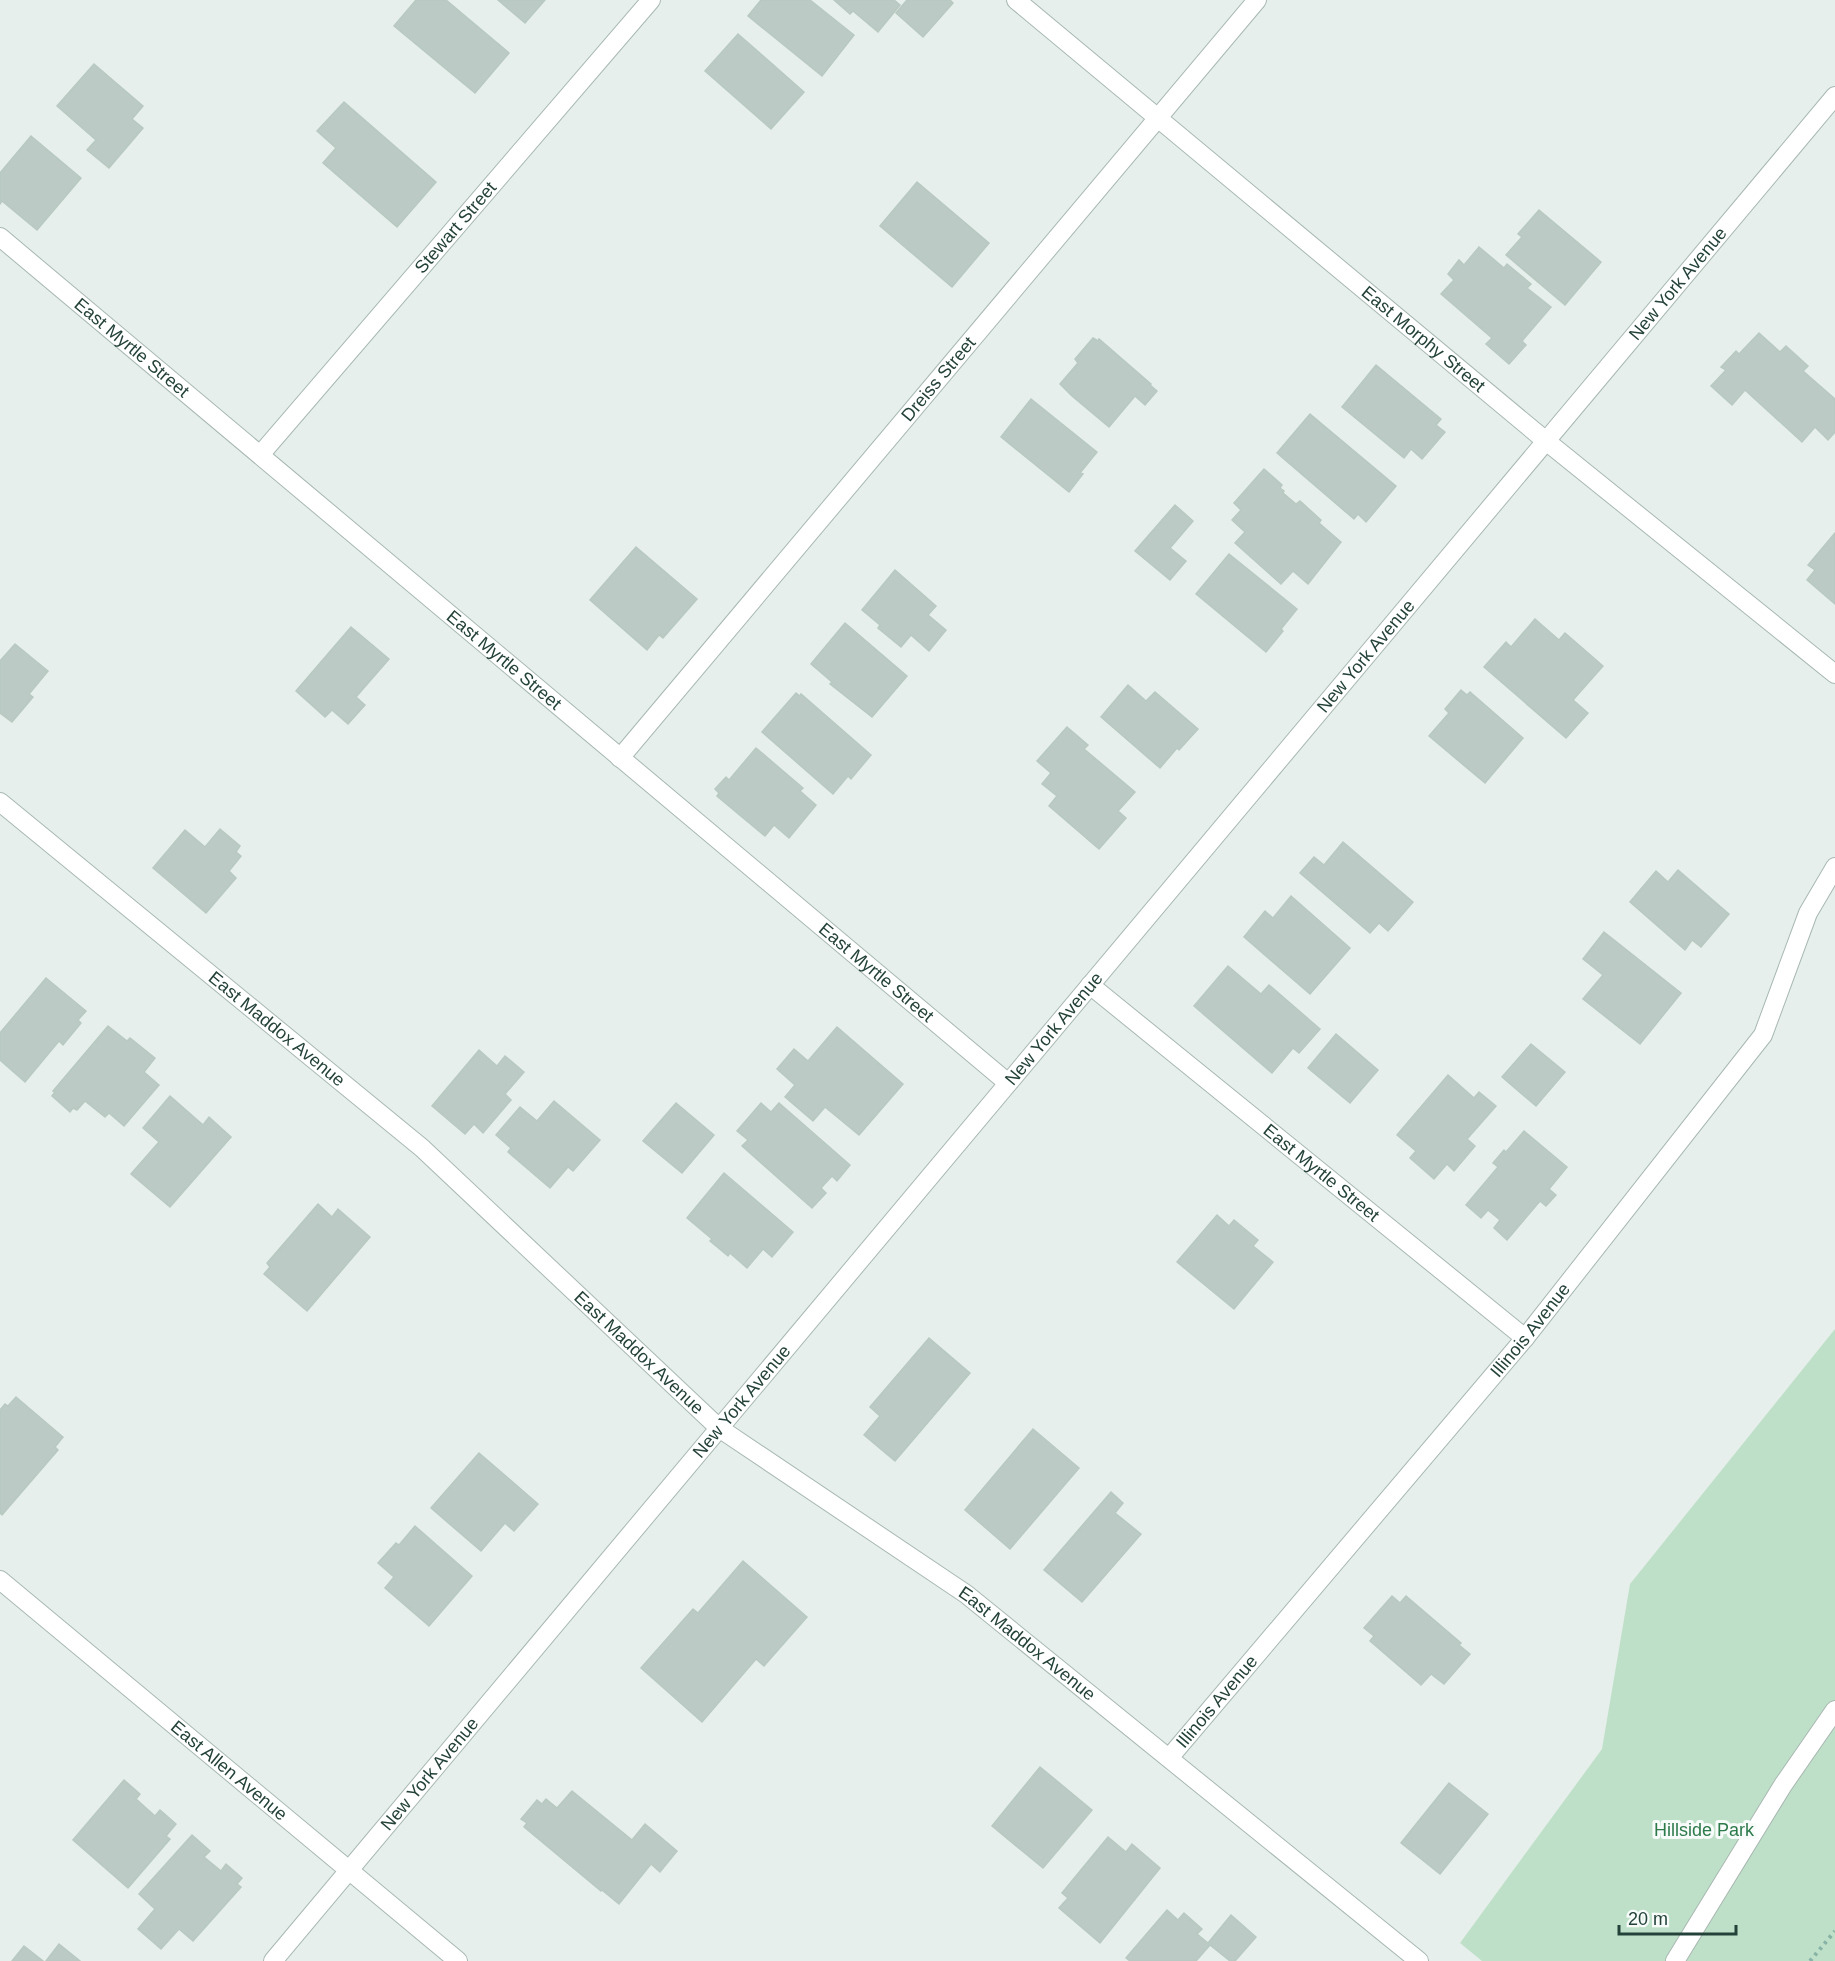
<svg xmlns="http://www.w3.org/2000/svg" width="1835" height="1961" viewBox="0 0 1835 1961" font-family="Arial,sans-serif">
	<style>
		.green { fill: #bfe0c8 }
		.building { fill: #bbcac4; stroke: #b8c9c2; stroke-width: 1.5 }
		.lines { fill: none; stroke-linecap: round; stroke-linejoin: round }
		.minor-casing { stroke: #a8b8b2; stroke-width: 20 }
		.tertiary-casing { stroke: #a8b8b2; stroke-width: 20 }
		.path { stroke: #86b3a5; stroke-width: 4; stroke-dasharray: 3 4.5; stroke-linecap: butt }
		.minor { stroke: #fff; stroke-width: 18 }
		.tertiary { stroke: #fff; stroke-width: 18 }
		.labels { text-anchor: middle; stroke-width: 6; stroke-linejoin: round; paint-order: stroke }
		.street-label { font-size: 18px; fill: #24423a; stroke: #f7fbf9 }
		.park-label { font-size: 18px; fill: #2d7a4b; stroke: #f7fbf9 }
	</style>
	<rect width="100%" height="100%" fill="#e6efeb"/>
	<!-- green -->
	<polygon class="green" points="1835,1329 1835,1961 1482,1961 1460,1943 1602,1749 1630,1584"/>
	<!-- building -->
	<g class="building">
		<polygon points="416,0 446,0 509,53 475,93 394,26"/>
		<polygon points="498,0 545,0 525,23"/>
		<polygon points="761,0 810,0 854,35 822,76 748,16"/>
		<polygon points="834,0 894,0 900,5 878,32 853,11 850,14"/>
		<polygon points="907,0 950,0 953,3 923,37 896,13"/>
		<polygon points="738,34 804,92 771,129 705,71"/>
		<polygon points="94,64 143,106 132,119 143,128 109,168 87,150 96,140 57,106"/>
		<polygon points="344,102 436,182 397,227 323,163 336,148 317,131"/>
		<polygon points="31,136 81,178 37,230 2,201 0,204 0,173"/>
		<polygon points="917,182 989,243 952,287 880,226"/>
		<polygon points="1539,210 1601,262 1565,305 1506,255 1522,237 1518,234"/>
		<polygon points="1479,247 1504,268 1507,264 1531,284 1527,288 1551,307 1522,341 1526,345 1509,364 1486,344 1492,338 1441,294 1454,280 1448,274 1459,260 1464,265"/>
		<polygon points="1759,333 1780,352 1786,346 1808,366 1803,371 1835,399 1835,432 1828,440 1815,427 1802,442 1745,390 1732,405 1711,386 1726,370 1721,367 1736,351 1739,354"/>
		<polygon points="1093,338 1098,341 1099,339 1151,384 1150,385 1157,391 1145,405 1135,396 1109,427 1072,396 1060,384 1078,363 1075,359"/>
		<polygon points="1376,365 1441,419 1436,425 1445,432 1422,459 1411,449 1404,458 1342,407"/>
		<polygon points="1031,399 1097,452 1080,473 1083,474 1069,492 1001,437"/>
		<polygon points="1310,414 1396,486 1366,522 1358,514 1354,519 1277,453"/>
		<polygon points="1264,469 1282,485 1280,488 1284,491 1283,493 1296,504 1300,501 1321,520 1319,523 1341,542 1308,584 1293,571 1281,584 1235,543 1245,532 1232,520 1241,510 1234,503"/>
		<polygon points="1175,505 1193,521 1170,548 1186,561 1170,580 1135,551"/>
		<polygon points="1835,533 1835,604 1807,580 1815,570 1808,565"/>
		<polygon points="636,547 697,599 663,638 659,635 647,650 590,600"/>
		<polygon points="1229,554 1297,609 1281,629 1283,631 1266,652 1196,594"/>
		<polygon points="895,570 936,606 928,615 946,630 929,651 911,635 901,647 878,628 880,625 862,610"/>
		<polygon points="1535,619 1559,640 1565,633 1603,666 1573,700 1588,713 1566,738 1484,667 1506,642 1511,647"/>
		<polygon points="845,623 907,676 872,717 830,684 832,682 811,664"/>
		<polygon points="351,627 389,659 356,697 365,705 348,724 332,710 325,717 296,691"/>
		<polygon points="15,644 48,671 29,694 33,697 12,722 0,713 0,661"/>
		<polygon points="1128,685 1146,701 1155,692 1198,729 1179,750 1177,748 1160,768 1101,717"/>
		<polygon points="1461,690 1467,695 1470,692 1523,738 1485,783 1429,736 1449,713 1445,709"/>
		<polygon points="796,693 800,696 801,694 871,755 851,779 848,776 833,794 762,732"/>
		<polygon points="1067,727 1088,745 1084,749 1135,792 1118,811 1126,818 1099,849 1049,806 1057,796 1042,784 1051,773 1037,761"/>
		<polygon points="756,748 803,788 800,791 816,805 789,838 774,825 765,836 717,796 719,793 715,789 726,777 729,780"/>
		<polygon points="220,829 240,846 236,852 241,856 229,871 236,878 206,913 153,868 185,830 205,847"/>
		<polygon points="1343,842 1413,902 1388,931 1379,923 1370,933 1300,873 1314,857 1324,865"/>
		<polygon points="1678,870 1729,914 1701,947 1692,940 1685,950 1630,902 1656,871 1668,882"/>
		<polygon points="1291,896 1350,948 1310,994 1244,937 1265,911 1273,918"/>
		<polygon points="1604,932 1681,993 1640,1044 1583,999 1603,975 1583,959"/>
		<polygon points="1228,966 1261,994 1269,985 1320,1029 1299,1053 1293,1048 1272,1073 1194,1006"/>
		<polygon points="46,978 86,1011 78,1020 81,1023 63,1045 59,1041 25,1082 0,1060 0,1033"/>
		<polygon points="108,1026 127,1041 130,1038 155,1058 144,1072 159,1085 124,1126 109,1113 105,1117 85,1101 77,1110 73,1108 70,1112 52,1096 55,1092 53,1091"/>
		<polygon points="837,1027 903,1084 859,1135 825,1107 813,1121 785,1097 795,1085 777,1069 794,1049 808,1061"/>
		<polygon points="1336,1034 1378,1070 1350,1103 1308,1068"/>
		<polygon points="1531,1044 1565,1072 1536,1106 1502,1077"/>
		<polygon points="479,1050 497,1066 505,1056 524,1072 505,1094 511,1100 483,1133 474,1124 465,1134 432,1106"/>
		<polygon points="1448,1075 1474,1098 1479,1092 1496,1106 1467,1139 1475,1146 1454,1171 1447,1164 1434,1179 1410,1158 1416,1151 1397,1135"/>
		<polygon points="170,1096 203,1125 209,1117 231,1137 170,1207 131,1174 159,1142 143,1128"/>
		<polygon points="554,1101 600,1140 573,1171 568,1167 550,1188 508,1152 511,1148 496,1135 520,1107 537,1121"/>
		<polygon points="676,1103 714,1135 682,1173 643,1141"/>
		<polygon points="761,1103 771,1112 779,1103 850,1165 837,1181 832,1176 821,1188 826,1193 812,1208 742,1146 748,1140 737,1131"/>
		<polygon points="1524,1131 1567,1167 1549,1189 1556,1195 1546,1206 1540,1201 1507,1240 1494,1228 1500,1220 1488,1210 1481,1218 1466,1205 1498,1167 1493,1163 1504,1150 1506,1152"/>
		<polygon points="724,1173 793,1232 772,1257 763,1249 747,1268 730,1253 728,1256 710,1241 712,1239 687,1218"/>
		<polygon points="318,1204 332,1217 338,1209 370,1237 307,1311 264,1274 270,1267 267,1263"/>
		<polygon points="1217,1215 1229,1226 1234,1220 1258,1240 1253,1246 1273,1262 1234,1309 1177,1262"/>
		<polygon points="929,1338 970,1373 895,1461 864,1435 880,1416 870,1407"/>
		<polygon points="16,1397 63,1437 55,1447 58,1450 2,1515 0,1513 0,1410 5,1404 8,1406"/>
		<polygon points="1033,1429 1079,1468 1010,1549 965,1510"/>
		<polygon points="479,1453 538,1504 514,1531 505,1523 481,1551 431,1508"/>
		<polygon points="1111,1492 1123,1503 1115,1513 1141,1534 1082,1602 1044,1570"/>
		<polygon points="415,1526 472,1576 429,1626 385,1588 394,1577 378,1563 396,1543 399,1545"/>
		<polygon points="743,1561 807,1617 764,1666 756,1659 702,1722 641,1668 693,1609 698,1613"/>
		<polygon points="1392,1596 1400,1603 1406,1596 1461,1643 1459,1645 1470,1654 1444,1684 1431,1674 1421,1685 1370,1641 1374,1636 1364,1628"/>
		<polygon points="1040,1767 1092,1810 1043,1868 992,1826"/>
		<polygon points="124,1780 140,1794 136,1799 155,1816 160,1810 176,1824 166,1836 170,1839 128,1888 73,1840"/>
		<polygon points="1449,1783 1488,1814 1440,1874 1401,1843"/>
		<polygon points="572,1791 632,1840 645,1824 677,1851 660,1872 651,1864 619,1904 602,1890 601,1891 524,1827 527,1823 521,1819 537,1800 542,1804 546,1799 557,1808"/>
		<polygon points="192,1835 210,1851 204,1857 221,1871 226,1864 242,1878 237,1884 241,1887 193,1941 179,1929 161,1949 138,1929 155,1909 139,1894"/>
		<polygon points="1108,1837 1126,1852 1132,1844 1160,1868 1100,1943 1059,1908 1068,1898 1062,1893"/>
		<polygon points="1167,1910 1178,1920 1184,1913 1202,1929 1197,1934 1208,1943 1231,1915 1256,1937 1235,1961 1230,1961 1210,1945 1196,1961 1130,1961 1126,1958"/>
		<polygon points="59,1944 80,1961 46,1961"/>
		<polygon points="24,1946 43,1961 12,1961"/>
	</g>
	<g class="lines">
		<!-- minor casing -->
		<g class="minor-casing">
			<g id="minor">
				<path id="s1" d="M1016 0 1546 441 1835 674"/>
				<path id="s2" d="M0 237 1008 1083"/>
				<path id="s3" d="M260 455 651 0"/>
				<path id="s4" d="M620 758 1257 0"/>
				<path id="s5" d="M0 802 422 1148 719 1428 966 1594 1419 1961"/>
				<path id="s6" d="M1090 985 1525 1338"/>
				<path id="s7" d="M1169 1758 1525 1338 1763 1035 1808 913 1835 867"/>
				<path id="s8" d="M273 1961 1835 96"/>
				<polyline points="1675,1961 1783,1785 1835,1710"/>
			</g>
		</g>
		<!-- tertiary casing -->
		<g class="tertiary-casing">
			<g id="tertiary">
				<path id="s9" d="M0 1580 458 1961"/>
			</g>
		</g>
		<!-- path -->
		<polyline class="path" points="1810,1961 1835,1931"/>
		<!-- minor -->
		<use href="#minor" class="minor"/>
		<!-- tertiary -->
		<use href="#tertiary" class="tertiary"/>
	</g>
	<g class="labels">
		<!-- street labels -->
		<g class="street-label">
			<text dy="6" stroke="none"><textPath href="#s3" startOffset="300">Stewart Street</textPath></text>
			<text dy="6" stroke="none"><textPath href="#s8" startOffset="2188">New York Avenue</textPath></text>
			<text dy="6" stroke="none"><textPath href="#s1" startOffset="530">East Morphy Street</textPath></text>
			<text dy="6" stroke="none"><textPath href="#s2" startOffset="172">East Myrtle Street</textPath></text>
			<text dy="6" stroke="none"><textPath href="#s4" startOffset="495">Dreiss Street</textPath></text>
			<text dy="6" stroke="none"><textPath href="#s8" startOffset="1702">New York Avenue</textPath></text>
			<text dy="6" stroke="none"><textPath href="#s2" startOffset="658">East Myrtle Street</textPath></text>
			<text dy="6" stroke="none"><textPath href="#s2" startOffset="1144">East Myrtle Street</textPath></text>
			<text dy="6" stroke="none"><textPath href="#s8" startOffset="1216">New York Avenue</textPath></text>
			<text dy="6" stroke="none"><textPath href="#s5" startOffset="358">East Maddox Avenue</textPath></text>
			<text dy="6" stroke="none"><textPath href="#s6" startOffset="298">East Myrtle Street</textPath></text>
			<text dy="6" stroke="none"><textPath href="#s7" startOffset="560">Illinois Avenue</textPath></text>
			<text dy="6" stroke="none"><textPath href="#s5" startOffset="844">East Maddox Avenue</textPath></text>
			<text dy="6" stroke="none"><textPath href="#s8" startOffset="730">New York Avenue</textPath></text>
			<text dy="6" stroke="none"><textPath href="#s5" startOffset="1330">East Maddox Avenue</textPath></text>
			<text dy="6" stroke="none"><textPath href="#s7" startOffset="74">Illinois Avenue</textPath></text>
			<text dy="6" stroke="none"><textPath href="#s9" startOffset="298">East Allen Avenue</textPath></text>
			<text dy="6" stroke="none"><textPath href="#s8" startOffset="244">New York Avenue</textPath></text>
		</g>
		<!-- park labels -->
		<g class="park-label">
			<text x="1704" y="1836">Hillside Park</text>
		</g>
	</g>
	<!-- scale -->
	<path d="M1619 1925v9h117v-9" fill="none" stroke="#24423a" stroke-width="3"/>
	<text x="1628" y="1925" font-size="18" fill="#24423a" stroke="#f7fbf9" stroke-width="4.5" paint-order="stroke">20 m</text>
</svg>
